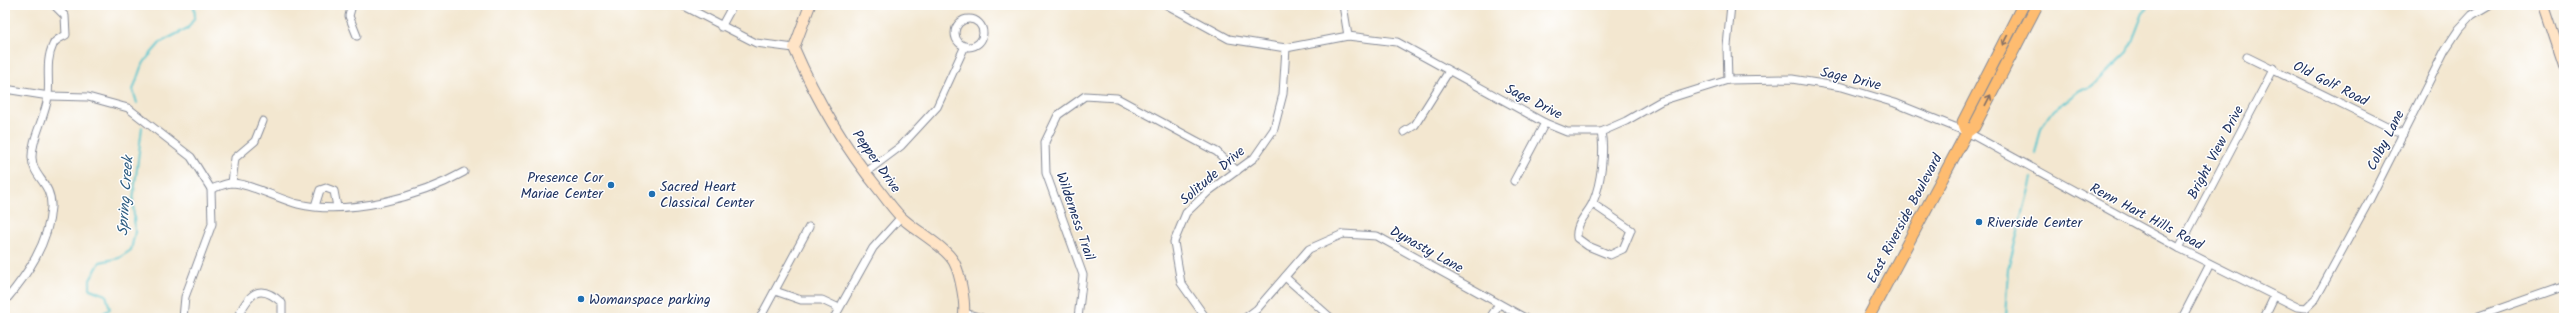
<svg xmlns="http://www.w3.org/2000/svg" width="2569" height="323" viewBox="0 0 2569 323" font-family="Kalam,sans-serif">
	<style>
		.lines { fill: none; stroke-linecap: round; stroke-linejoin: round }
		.stream { stroke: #58c5ce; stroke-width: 2 }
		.street-casing { stroke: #878b97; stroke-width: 9 }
		.secondary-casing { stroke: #878b97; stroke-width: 12 }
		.primary-casing { stroke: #878b97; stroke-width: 13 }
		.street { stroke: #fff; stroke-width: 7 }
		.secondary { stroke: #ffe4c6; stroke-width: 10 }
		.primary { stroke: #febc70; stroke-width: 11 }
		.oneway { stroke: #816e66 }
		.poi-dot { fill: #1f6fb2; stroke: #fff; stroke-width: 1.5 }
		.labels { text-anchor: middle; stroke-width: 3; stroke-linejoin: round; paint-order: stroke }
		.street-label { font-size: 14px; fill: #1b2f5e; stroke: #fff }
		.poi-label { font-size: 14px; fill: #1b2f5e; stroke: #fff; text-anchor: start }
		.water-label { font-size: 15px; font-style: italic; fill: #2d5c80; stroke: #fff }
	</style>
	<rect width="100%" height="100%" fill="#fff"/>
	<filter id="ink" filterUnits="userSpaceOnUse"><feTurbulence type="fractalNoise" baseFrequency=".025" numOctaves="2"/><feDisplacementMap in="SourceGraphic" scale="8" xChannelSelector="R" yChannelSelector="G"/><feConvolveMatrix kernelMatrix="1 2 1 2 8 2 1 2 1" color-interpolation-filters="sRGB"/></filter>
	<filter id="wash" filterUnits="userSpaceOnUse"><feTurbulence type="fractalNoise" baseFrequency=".012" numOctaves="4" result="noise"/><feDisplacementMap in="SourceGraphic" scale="16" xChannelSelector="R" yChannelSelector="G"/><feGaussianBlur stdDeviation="0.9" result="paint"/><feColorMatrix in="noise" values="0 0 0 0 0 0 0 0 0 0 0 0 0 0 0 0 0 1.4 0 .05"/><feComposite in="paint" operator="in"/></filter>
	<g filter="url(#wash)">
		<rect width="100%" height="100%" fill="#f3e7d0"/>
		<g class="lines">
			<!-- stream -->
			<g class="stream">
				<polyline points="137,103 133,90 141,67 148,57 161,42 188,28 195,17 194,5"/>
				<polyline points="2035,154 2041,128 2054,110 2080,90 2088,89 2100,79 2128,52 2143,13 2148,5"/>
				<polyline points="95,318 110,309 106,295 90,289 90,280 100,262 119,258 131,250 135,232 133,201 142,127"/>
				<polyline points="2005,318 2008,269 2032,178"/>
			</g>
		</g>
	</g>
	<g filter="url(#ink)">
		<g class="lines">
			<!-- street casing -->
			<g class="street-casing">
				<g id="street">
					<polyline points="352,5 349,16 357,36"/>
					<polyline points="682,5 756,43 794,48"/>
					<polyline points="1167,5 1229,39 1286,48 1348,36 1397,42 1545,123 1567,132 1601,132 1626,121 1661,101 1728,80 1792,79 1842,87 1895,103 1967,132 2179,248 2297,307 2306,308 2316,298 2370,199 2445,50 2459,29 2472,15 2489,5"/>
					<polyline points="1343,5 1348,36"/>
					<circle cx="969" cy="33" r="14"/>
					<polyline points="721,27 733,5"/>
					<polyline points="2247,57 2403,134"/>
					<polyline points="1728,80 1727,46 1731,5"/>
					<polyline points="5,89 49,96 88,97 128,108 191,157 211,189 212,224 185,297 183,318"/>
					<polyline points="1404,132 1415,125 1449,71"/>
					<polyline points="865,173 901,146 937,107 965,46"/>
					<polyline points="1514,181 1545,123"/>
					<polyline points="232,183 235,158 255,141 263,121"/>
					<path d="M211 189C217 187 224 184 231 183 246 182 281 200 298 204 348 216 420 197 464 172"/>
					<path d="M1593 204 1631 230 1623 249 1610 255 1588 246 1577 238C1575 223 1588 214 1593 202 1601 184 1605 150 1601 132"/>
					<polyline points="315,206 320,190 326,188 334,191 337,207"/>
					<polyline points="2179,248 2274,68"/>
					<polyline points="1285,277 1331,318"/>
					<polyline points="775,291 801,300 822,300 839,308"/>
					<path d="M5 301C27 275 49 243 51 207 52 183 33 178 32 158 31 139 46 116 48 96 50 80 45 61 53 45 55 39 61 38 66 35L65 16 54 5"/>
					<polyline points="965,313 982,318"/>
					<path d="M237 318C249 295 258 281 282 303V318"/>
					<polyline points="760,318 809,227"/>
					<polyline points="834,318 873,248 901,217"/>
					<polyline points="1078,318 1083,275 1046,173 1045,142 1058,115 1085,96 1117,98 1217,152 1237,171"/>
					<polyline points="1206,318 1181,283 1174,242 1186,213 1209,191 1254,158 1274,129 1283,94 1286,48"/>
					<polyline points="1245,318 1257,309 1309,249 1343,234 1377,236 1525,318"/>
					<polyline points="1490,318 1499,304"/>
					<polyline points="2182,318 2210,264"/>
					<polyline points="2264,318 2274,297"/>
					<polyline points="2473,318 2564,286"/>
				</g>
			</g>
			<!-- secondary casing -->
			<g class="secondary-casing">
				<g id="secondary">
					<path d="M810 5 794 48C816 99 845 148 880 191 886 199 893 209 901 217 914 230 945 246 954 262 960 273 967 307 963 318"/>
					<polyline points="2544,5 2564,65"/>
				</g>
			</g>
			<!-- primary casing -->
			<g class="primary-casing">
				<g id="primary">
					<polyline points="1967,132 1963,122 2023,5"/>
					<polyline points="1868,318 1967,132 1974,127 2037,5"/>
				</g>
			</g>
			<!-- street -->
			<use href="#street" class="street"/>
			<!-- secondary -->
			<use href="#secondary" class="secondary"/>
			<!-- primary -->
			<use href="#primary" class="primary"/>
		</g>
		<!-- one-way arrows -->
		<defs><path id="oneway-shaft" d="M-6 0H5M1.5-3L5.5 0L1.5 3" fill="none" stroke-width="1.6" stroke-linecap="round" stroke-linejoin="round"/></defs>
		<g class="oneway">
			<use href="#oneway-shaft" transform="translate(2005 40) rotate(117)"/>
			<use href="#oneway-shaft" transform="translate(1988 100) rotate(-63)"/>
		</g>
	</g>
	<!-- markers -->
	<g class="poi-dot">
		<circle cx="611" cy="185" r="4"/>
		<circle cx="652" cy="194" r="4"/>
		<circle cx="1979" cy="222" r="4"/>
		<circle cx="581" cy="299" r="4"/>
	</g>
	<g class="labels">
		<!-- street labels -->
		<g class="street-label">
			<text transform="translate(1851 78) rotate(13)" y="5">Sage Drive</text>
			<text transform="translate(2331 83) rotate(27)" y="5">Old Golf Road</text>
			<text transform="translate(1534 101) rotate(27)" y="5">Sage Drive</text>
			<text transform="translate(2385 140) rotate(-63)" y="5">Colby Lane</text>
			<text transform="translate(2215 152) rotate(-62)" y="5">Bright View Drive</text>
			<text transform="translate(877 161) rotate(55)" y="5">Pepper Drive</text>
			<text transform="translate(1212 175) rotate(-41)" y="5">Solitude Drive</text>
			<text transform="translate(1076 216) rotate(71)" y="5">Wilderness Trail</text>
			<text transform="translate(2147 216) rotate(28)" y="5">Renn Hart Hills Road</text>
			<text transform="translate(1904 218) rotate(-62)" y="5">East Riverside Boulevard</text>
			<text transform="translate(1427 249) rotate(29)" y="5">Dynasty Lane</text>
		</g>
		<!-- poi labels -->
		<g class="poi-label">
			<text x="603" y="182" text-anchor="end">Presence Cor<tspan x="603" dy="16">Mariae Center</tspan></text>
			<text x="660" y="191">Sacred Heart<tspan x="660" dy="16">Classical Center</tspan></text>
			<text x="1987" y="227">Riverside Center</text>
			<text x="589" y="304">Womanspace parking</text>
		</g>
		<!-- water labels -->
		<g class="water-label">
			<text transform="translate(125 196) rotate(-86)" y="5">Spring Creek</text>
		</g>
	</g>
	<!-- margin -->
	<rect width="2569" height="323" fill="none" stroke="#fff" stroke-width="20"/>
</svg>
